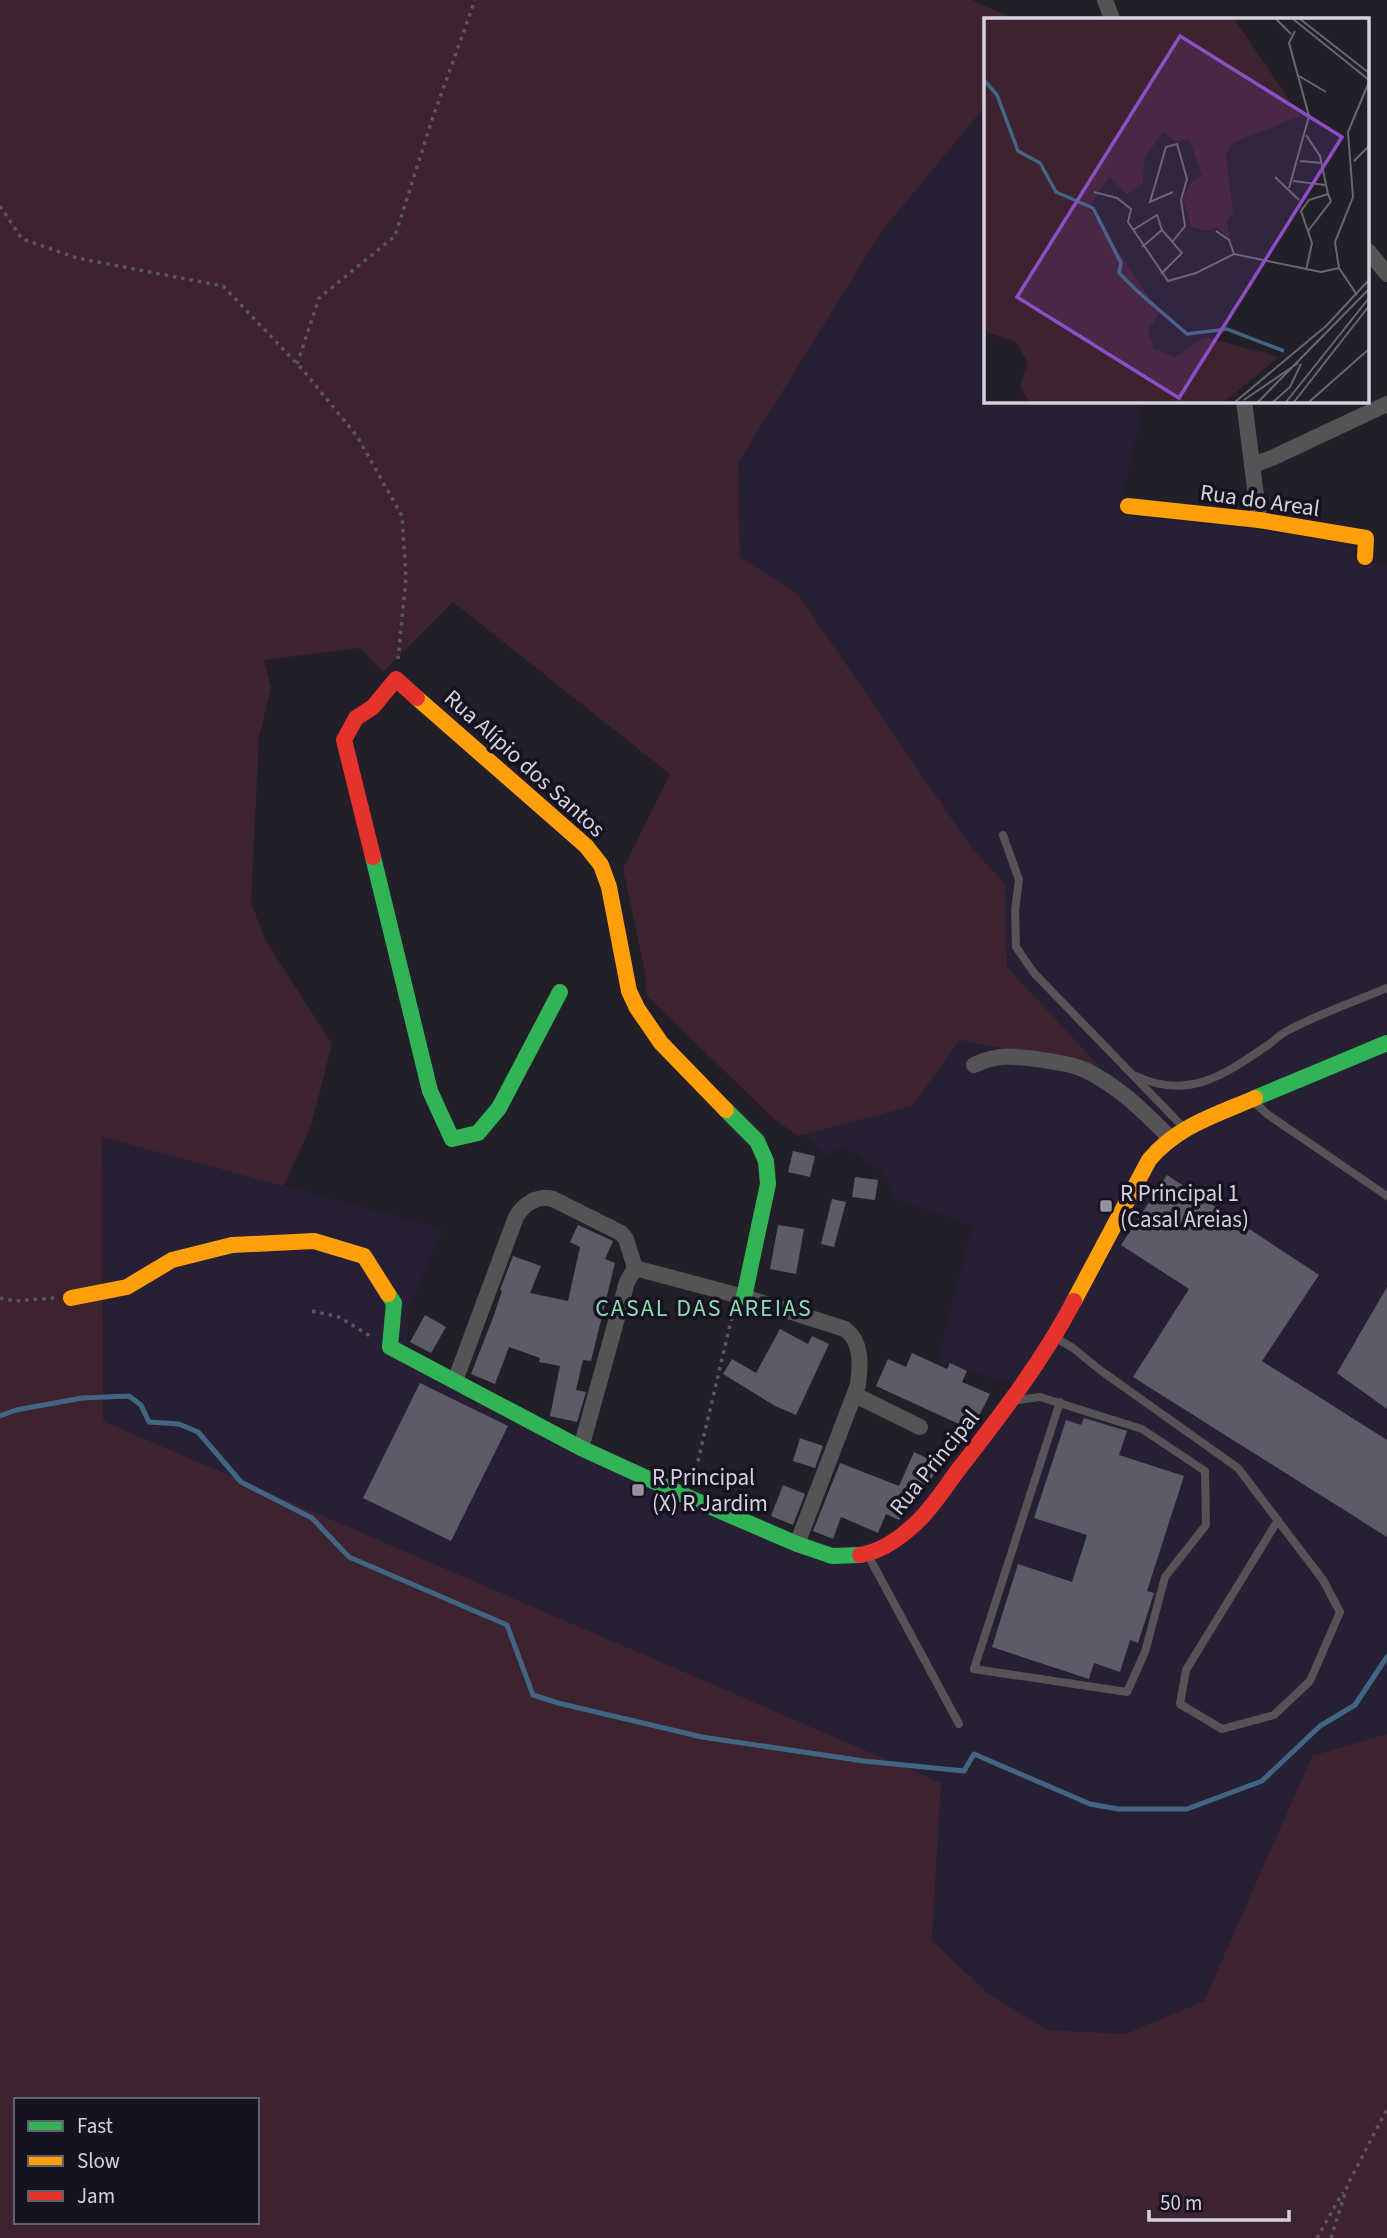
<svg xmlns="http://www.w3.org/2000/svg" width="1387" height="2238" viewBox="0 0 1387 2238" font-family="'Source Sans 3',sans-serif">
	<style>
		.built { fill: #272035 }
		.green { fill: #3d232f; fill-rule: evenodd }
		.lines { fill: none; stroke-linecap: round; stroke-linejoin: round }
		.stream { stroke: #416684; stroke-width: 5 }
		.building { fill: #5b5c68 }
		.path { stroke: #5a585d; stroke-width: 3.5; stroke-dasharray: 3.5 5; stroke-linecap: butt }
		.lane { stroke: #565357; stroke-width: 8 }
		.street { stroke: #565357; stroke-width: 16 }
		.fast { stroke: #30b455; stroke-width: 16 }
		.slow { stroke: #ff9f0a; stroke-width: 16 }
		.jam { stroke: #e5322d; stroke-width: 16 }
		.poi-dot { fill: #96939e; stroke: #171222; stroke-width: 2.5 }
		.labels { text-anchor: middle; stroke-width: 7; stroke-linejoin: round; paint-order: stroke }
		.street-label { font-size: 23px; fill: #d5d2dd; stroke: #171222 }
		.poi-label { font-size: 23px; fill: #d5d2dd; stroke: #171222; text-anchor: start }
		.neighbourhood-label { font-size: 24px; letter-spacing: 2px; fill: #8cdcb1; stroke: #171222 }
		.inset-river { fill: none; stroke: #416684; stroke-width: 3.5 }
		.inset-road { fill: none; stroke: #6a6770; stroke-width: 2 }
		.view { fill: #8d4dc5; fill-opacity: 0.15; stroke: #8d4dc5; stroke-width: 3.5 }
		.inset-edge { fill: none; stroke: #d5d2dd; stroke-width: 3.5 }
	</style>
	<rect width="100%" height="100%" fill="#221f28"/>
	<!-- built -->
	<polygon class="built" points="986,105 986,401 1137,401 1141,418 1118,515 1269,531 1352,546 1354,560 1387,566 1387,1734 1312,1756 1204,2001 1125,2034 1047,2030 985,1991 932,1940 941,1783 103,1421 102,1136 443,1229 409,1307 407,1342 417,1355 559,1429 787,1529 834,1546 854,1546 865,1543 881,1537 897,1527 922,1499 1013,1383 937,1362 972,1226 894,1198 884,1174 844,1145 826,1156 803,1134 912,1106 959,1040 1100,1067 1007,967 1005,884 971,847 798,594 740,557 738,463 882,231"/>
	<!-- green -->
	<path class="green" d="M0 0H972L1015 19H986V105L882 231 738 463 740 557 798 594 971 847 1005 884 1007 967 1101 1068 960 1040 912 1106 798 1136 773 1118 646 995 645 972 623 869 670 774 453 602 383 672 360 648 264 660 271 688 259 737 251 902 265 940 332 1044 311 1125 284 1186 102 1137 103 1421 941 1783 932 1940 985 1991 1047 2030 1125 2034 1204 2001 1312 1756 1387 1734V2238H0ZM16 2100H257V2222H16Z"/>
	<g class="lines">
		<!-- stream -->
		<polyline class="stream" points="0,1416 16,1410 82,1398 129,1396 141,1405 149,1422 179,1424 198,1432 241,1482 312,1518 349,1557 507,1625 533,1695 558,1703 702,1737 864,1761 964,1771 974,1754 1090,1804 1118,1809 1187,1809 1262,1781 1320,1726 1355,1705 1387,1657"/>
	</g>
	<!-- building -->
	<g class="building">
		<polygon points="793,1151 815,1156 810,1177 788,1172"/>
		<polygon points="1167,1175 1319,1275 1262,1361 1387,1440 1387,1537 1133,1377 1189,1289 1121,1245"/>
		<polygon points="855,1177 878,1180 875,1200 852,1197"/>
		<polygon points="832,1199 846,1202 834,1247 821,1244"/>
		<polygon points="578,1225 613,1241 605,1259 615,1263 591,1361 583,1360 576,1390 586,1392 577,1422 550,1416 560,1366 539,1362 540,1358 509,1347 495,1384 471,1374 494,1315 502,1291 500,1290 513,1256 541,1266 530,1293 568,1301 580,1247 570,1242"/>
		<polygon points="778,1225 804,1229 796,1274 770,1269"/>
		<polygon points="1387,1287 1387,1409 1337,1373"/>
		<polygon points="425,1315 446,1327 431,1353 410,1342"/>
		<polygon points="780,1329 808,1344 812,1336 829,1344 796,1415 775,1406 723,1374 732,1359 756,1373"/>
		<polygon points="912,1353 947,1369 950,1363 967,1371 962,1382 990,1394 972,1430 876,1386 888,1359 906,1367"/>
		<polygon points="420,1383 508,1426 451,1541 363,1498"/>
		<polygon points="1084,1418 1127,1431 1119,1455 1184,1476 1147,1591 1154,1593 1138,1643 1130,1640 1120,1672 1094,1663 1089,1679 992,1647 1018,1564 1072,1582 1087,1535 1034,1518 1066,1420 1081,1425"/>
		<polygon points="800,1438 823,1446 815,1468 793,1461"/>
		<polygon points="914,1452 939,1464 928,1486 919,1482 904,1516 899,1520 886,1514 878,1533 841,1517 833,1539 813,1531 840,1463 899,1486"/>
		<polygon points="783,1485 805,1494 793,1525 771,1516"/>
	</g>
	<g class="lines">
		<!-- path -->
		<g class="path">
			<polyline points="0,206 22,239 77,258 223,286 302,369 357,436 402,516 406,578 398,659"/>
			<polyline points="297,364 319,298 395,236 432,120 475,0"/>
			<polyline points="0,1298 15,1301 54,1298"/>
			<polyline points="312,1311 339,1317 370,1336"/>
			<polyline points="694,1478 733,1312"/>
			<polyline points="1317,2238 1343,2192"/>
			<polyline points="1331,2238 1348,2184 1387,2109"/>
		</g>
		<!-- lane -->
		<g class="lane">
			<polyline points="1003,835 1019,880 1015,910 1016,947 1034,973 1182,1126"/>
			<path d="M1136 1076C1187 1100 1223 1076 1265 1047 1273 1042 1279 1035 1287 1031 1318 1014 1354 1002 1387 988"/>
			<polyline points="1254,1102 1267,1114 1387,1196"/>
			<polyline points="1058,1339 1073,1348 1100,1370 1238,1468 1323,1580 1340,1612 1310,1681 1274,1715 1222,1729 1180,1704 1186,1670 1278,1520"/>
			<polyline points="1018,1400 1040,1397 1142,1429 1205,1471 1206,1525 1165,1577 1145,1652 1127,1692 974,1669 1060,1402"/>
			<polyline points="869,1557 959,1724"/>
		</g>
		<!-- street -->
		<g class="street">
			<polyline points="1105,0 1112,19"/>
			<polyline points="1368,251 1387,274"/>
			<polyline points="1244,401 1259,520"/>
			<polyline points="1252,465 1272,458 1387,404"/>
			<path d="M974 1065C998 1054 1011 1056 1037 1059 1053 1062 1071 1063 1085 1070 1119 1086 1144 1112 1170 1138"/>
			<path d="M635 1268 744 1297 845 1329C863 1343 860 1365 858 1385L797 1544"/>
			<path d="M455 1381 516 1217C524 1204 537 1195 553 1199L621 1233 626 1239 635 1268"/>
			<polyline points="855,1395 920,1427"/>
			<polyline points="581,1448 627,1282 635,1268"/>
		</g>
		<!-- fast -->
		<g class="fast">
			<polyline points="373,857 430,1091 452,1139 478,1133 499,1108 560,992"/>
			<polyline points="1255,1098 1387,1043"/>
			<polyline points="726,1110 757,1141 766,1161 768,1184 744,1297"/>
			<polyline points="388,1294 394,1303 390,1347 581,1448 690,1498 797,1544 832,1556 860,1555"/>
		</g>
		<!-- slow -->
		<g class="slow">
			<polyline points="1128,506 1259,520 1366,538 1365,557"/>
			<polyline points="417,698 586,846 601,865 609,887 629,991 637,1008 661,1043 726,1110"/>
			<polyline points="71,1298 127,1287 172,1260 232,1245 314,1241 364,1256 388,1294"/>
			<path d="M1074 1301 1149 1160C1177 1126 1216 1115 1255 1098"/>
		</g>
		<!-- jam -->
		<g class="jam">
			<polyline points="373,857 344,740 356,718 373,707 396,679 417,698"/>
			<path d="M860 1555C880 1552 900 1538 915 1524 933 1508 947 1484 962 1465 1003 1412 1043 1360 1074 1301"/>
		</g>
	</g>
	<!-- markers -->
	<g class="poi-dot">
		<rect x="1099" y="1199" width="14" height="14" rx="3.5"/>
		<rect x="631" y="1483" width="14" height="14" rx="3.5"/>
	</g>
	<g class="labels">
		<!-- street labels -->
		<g class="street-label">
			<text transform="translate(1260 500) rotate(8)" y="8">Rua do Areal</text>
			<text transform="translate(525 763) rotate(42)" y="8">Rua Alípio dos Santos</text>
			<text transform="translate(934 1462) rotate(-51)" y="8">Rua Principal</text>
		</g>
		<!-- poi labels -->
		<g class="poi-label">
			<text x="1120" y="1201">R Principal 1<tspan x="1120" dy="26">(Casal Areias)</tspan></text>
			<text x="652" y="1485">R Principal<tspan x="652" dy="26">(X) R Jardim</tspan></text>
		</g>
		<!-- neighbourhood labels -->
		<g class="neighbourhood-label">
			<text x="704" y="1316">CASAL DAS AREIAS</text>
		</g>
	</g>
	<!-- overview -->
	<g transform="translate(984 18)">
		<rect width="385" height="385" fill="#221f28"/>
		<path d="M0 1H250L316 98 249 125 242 136 249 194 243 204 247 223 233 209 222 213 207 209 199 181 206 165 218 157 205 121 192 124 179 114 160 141 159 164 143 177 125 158 105 191 176 295 164 312 170 331 191 339 221 319 295 339 240 384H46L36 369 44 345 32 324 0 313Z" fill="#3d232f"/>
		<path class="inset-river" d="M0 62 13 77 34 133 56 145 72 174 109 190 137 245 135 255 152 272 203 316 243 311 300 333"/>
		<path class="inset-road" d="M292 1 307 16M309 1 385 62M316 1 385 55M315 58 342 74M316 143 338 145M370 143 385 128M291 159 315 182M309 163 341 167M305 170 325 98 305 25 311 13M110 174 133 180 147 191 144 204 184 263 212 255 250 236 337 254 355 250M149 212 173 197 178 212 198 235 177 256M232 213 245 222 250 236M324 213 347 183 344 176M189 223 201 208 197 182 203 161 193 126 182 129 166 184 189 174M158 229 178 212M322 252 328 225 317 193 325 182 344 176 336 138 322 117M373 277 355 250 351 224 369 179 364 114 385 64M260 382 314 345M251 384 342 308 385 262M274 384 385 271M289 384 306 369 317 346M302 384 385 280M310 384 385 288M325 384 385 331"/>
		<path class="view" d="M196 18 358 119 195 380 33 279Z"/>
		<rect width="385" height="385" class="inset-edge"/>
	</g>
	<!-- legend -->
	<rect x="14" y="2098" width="245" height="126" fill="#171222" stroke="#635f6d" stroke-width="2"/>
	<rect x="28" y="2121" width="35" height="10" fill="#30b455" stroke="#635f6d" stroke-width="2"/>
	<text x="77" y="2133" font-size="21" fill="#d5d2dd">Fast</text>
	<rect x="28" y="2156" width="35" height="10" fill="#ff9f0a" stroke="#635f6d" stroke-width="2"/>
	<text x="77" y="2168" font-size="21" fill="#d5d2dd">Slow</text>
	<rect x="28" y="2191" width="35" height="10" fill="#e5322d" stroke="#635f6d" stroke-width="2"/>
	<text x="77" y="2203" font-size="21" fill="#d5d2dd">Jam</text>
	<!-- scale -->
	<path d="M1149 2210v10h140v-10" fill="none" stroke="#d5d2dd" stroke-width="3.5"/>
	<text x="1160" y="2210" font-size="21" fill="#d5d2dd" stroke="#171222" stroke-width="5" paint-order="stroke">50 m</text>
</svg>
